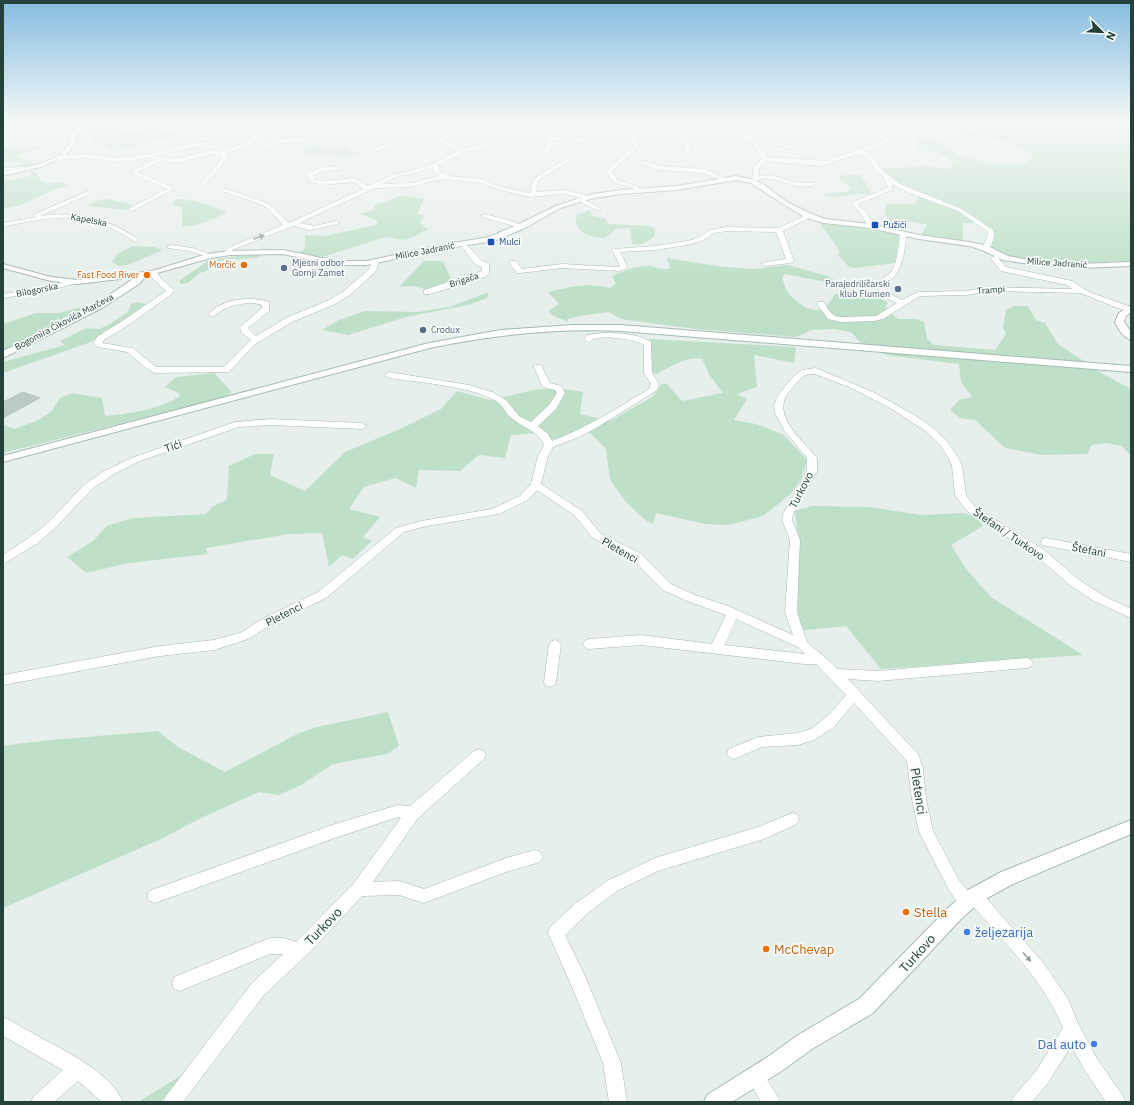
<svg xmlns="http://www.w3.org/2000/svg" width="1134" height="1105" viewBox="0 0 1134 1105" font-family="'IBM Plex Sans',sans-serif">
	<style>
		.green { fill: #bfe0c8 }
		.building { fill: #bbcac4; stroke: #b8c9c2 }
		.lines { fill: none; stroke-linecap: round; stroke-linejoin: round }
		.minor-casing { stroke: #a8b8b2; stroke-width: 1 }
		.tertiary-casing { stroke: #a8b8b2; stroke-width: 2 }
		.secondary-casing { stroke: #a4bbb3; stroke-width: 2 }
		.minor { fill: #fff; fill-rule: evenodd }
		.tertiary { fill: #fff; fill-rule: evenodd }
		.secondary { fill: #fff; fill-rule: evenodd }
		.oneway { fill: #92a09c }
		.transit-dot { fill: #1a4fb4; stroke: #f7fbf9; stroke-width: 1.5 }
		.food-dot { fill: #e8710a; stroke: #f7fbf9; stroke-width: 1.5 }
		.service-dot { fill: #5c6f8a; stroke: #f7fbf9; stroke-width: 1.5 }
		.shop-dot { fill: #3f7fe0; stroke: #f7fbf9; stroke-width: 1.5 }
		.labels { text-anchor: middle; stroke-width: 3.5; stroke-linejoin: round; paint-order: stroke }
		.far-street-label { font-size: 9px; fill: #24423a; stroke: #f7fbf9 }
		.far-transit-label { font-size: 9px; fill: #164399; stroke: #f7fbf9; text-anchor: start }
		.far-service-label { font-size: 9px; fill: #4e5e75; stroke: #f7fbf9; text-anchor: start }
		.far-food-label { font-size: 9px; fill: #c56008; stroke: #f7fbf9; text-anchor: end }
		.street-label { font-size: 11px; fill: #24423a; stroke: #f7fbf9 }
		.near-street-label { font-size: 13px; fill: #24423a; stroke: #f7fbf9 }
		.near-food-label { font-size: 13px; fill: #c56008; stroke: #f7fbf9; text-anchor: start }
		.near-shop-label { font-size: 13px; fill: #366cbe; stroke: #f7fbf9; text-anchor: start }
	</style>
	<rect width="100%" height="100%" fill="#e6efeb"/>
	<!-- green -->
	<g class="green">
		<path d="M100 123H121L118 128C128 134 140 131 150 128L153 123H174L163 130 172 134 181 135 144 143 123 150 112 151 105 145H97V142H93L89 131Z"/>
		<path d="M1006 123H1131V261C1085 262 1035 270 992 249V235L977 223H963V241L921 236 927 225 925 224 906 221 894 228 885 225 890 220 885 214 886 204H915L919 197C905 191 887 184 882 168L919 167 924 165 949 169 954 162 938 152 917 151 915 149 923 145 917 143 915 139 925 138 939 141 941 145 947 146 958 155 983 162 1004 165 1028 163 1033 154C1021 148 1009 141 995 139 978 136 975 143 960 130L991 128Z"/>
		<polygon points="314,144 330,149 344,146 351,151 359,152 359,153 348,157 307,154 301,147"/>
		<polygon points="49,146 17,155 22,157 22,159 32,161 30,166 18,166 19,162 3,161 3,149"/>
		<path d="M35 171C42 187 50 183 65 182L67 186C45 190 27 208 3 208V183L6 182 4 179 14 180 32 175 29 172Z"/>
		<path d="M862 174 863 179 872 193C866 196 863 194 857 194 845 195 833 199 822 194L844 192 850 190 851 187 837 176Z"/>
		<polygon points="402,195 424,199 417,214 425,216 420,223 428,229 417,235 405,240 385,237 322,257 300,252 305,249 305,235 324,236 376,225 378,221 360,214 374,210 373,206"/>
		<polygon points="108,199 129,204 134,207 125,210 87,206 98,200"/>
		<path d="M176 199C195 199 209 205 227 212 219 218 191 228 182 226V208L172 205Z"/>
		<path d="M590 210 592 216 604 218 609 224 649 226 655 229V236C647 242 642 246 632 244L630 228 616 229 605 238C592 238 571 232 577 215Z"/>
		<polygon points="818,221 896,234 899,238 895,263 854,268 849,267 838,255 840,251"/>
		<polygon points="133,246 155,247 163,250 127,265 119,266 112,262 117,254"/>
		<polygon points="246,255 261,255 258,258 241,259 200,273 189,282 181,284 179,281 209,260"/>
		<path d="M666 258 724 267 753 269 787 265 828 276 834 280 832 283 785 274 782 277C783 280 784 285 786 289 792 300 813 317 825 307 829 304 832 298 835 294 848 295 880 294 888 303L885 307 898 319H917L924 322 927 339 934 345 995 350 1006 334 1003 327 1006 310 1014 306H1028L1036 320 1045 323 1058 344 1103 374 1131 389V456L1122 446 1105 443 1092 445 1087 454 1042 455 1005 448 975 420 960 418 950 410 959 400 972 397 961 382 959 364 886 355 860 342 851 332 833 329 812 330 796 337 695 329 621 319 609 312 585 315 568 319V322L552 315 548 311 559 304 548 292C569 287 589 282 610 288L616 284 612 276C624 271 637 265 650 266 657 267 662 270 669 269L670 266Z"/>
		<polygon points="424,261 443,261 452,281 427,290 415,286 399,287"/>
		<polygon points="489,292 487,298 468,305 406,317 348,335 322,330 339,320 365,311 418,312 449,307"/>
		<polygon points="137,302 146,304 91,342 3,373 3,362 65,345 60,341 86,328 99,329 108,325 128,312 131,304"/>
		<polygon points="88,307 88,309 3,351 3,324 36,313 59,313 78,308"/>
		<path d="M649 339 796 347 794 363 754 355 757 387 737 394 747 399 734 420 756 424 784 435 807 460 801 479 791 494 763 516 729 525 705 524 656 513 653 524 645 520 626 502 610 480 606 449 590 433 580 431 552 440 547 432 511 435 505 458 479 455 460 471 419 470 416 488 395 478 364 487 349 509 380 517 363 537 372 541 353 559 342 555 329 567 322 533 289 534 206 548 208 554 129 563 86 573 67 557 93 541 107 526 133 518 206 514 213 506 227 500 229 466 255 454H274L270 475 305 491 345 452 400 429 441 409 457 391 490 400 538 389H564L583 392 580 414 610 421 652 397 662 384H667L682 401 723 393 710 376 702 359C689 355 669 367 657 374L652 373Z"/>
		<path d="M214 373 232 392 221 398 3 453V425L15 429 38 420 51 412 60 398 72 393 102 398 105 416C127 414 162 409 180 396L179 393 165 387 176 377Z"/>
		<polygon points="812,506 870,507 920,515 963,513 979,518 983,526 951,545 967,570 991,597 1083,655 881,669 846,626 798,631 798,540 795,511"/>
		<path d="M388 712 399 746 387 754 333 764 301 785 279 795 259 792 201 818 161 839 3 908V746C54 738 107 736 158 731L178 747 225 772 299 733 317 727Z"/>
		<polygon points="182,1075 182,1077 160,1102 138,1102"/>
	</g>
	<!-- building -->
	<polygon class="building" points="23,392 40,398 3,418 3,402"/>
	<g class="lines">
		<!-- minor casing -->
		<g class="minor-casing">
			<g id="minor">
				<polygon points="86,123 86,125 84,126 41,130 3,139 3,135 41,126"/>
				<polygon points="197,123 203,123 207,125 204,127"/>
				<path d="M325 123 430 127 433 129 432 135 473 123H479V124L437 137 448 141 461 150 547 126 550 123H556L551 128 535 132C551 136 566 140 582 138 595 137 604 126 618 135L615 137 602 135 584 142 555 141 548 154 544 156 541 154 550 140 529 134 462 153 438 165 440 172 449 176 483 179 495 185 528 193H530L532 182 536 177 568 158H572V160L540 179 538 182 536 192 564 190 589 196V198L579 197 600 208V210H596L577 200 576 199 579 197 564 194 528 197 491 187 482 183 445 179 432 181 412 187 375 188 299 223 315 226 336 221 338 222V224L310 230 293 226 234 249 227 255H223V253L230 247 283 225 265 206 222 191V189H226L269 204 289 223 363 189 354 182 323 185 311 182 307 176C315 166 330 165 341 168V170L324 171 313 176 315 180 323 181 355 178 368 186 392 175 426 167 456 152C448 146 438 139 428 138 415 137 386 148 373 152L370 150 396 141 426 135 427 130 325 127 290 131 287 129ZM433 168 434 173 439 176 412 183 382 184 396 177Z"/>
				<polygon points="672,123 676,123 675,128 691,148 690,155 686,155 685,148 669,128"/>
				<path d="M715 123H721L749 136 782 123H800L798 125 785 126 752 139 764 151 840 133V135L765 154 766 157 826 161 881 142 892 131 893 126 890 123H895L899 126C896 142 878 147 865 151L872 155 882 170 900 184 962 209 993 230C996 237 992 244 987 249H983L982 248 986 240 988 232 958 211 906 192 892 184V190L858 204 868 214 873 226 868 227 862 215 851 203 887 188 885 179 872 165 867 157 858 154 821 166 765 161 759 168V176L771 175 794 182 815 183 816 184C804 192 783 180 770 179 766 178 762 179 758 180L755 182H751L750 181 753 178V168L761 159C755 137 731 136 715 123Z"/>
				<path d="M265 127 268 129 267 130 254 135 261 139 258 141 270 143 282 139 306 137 309 139 306 141 283 143 270 147 253 143 225 154 227 157 220 168 204 185 201 183 216 166 221 157 219 154H213L176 163 163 160 138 172 172 187V190L132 211 129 209 130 208 167 189 130 172 156 159 149 158 118 162 85 158 59 160 56 158 59 156 85 154 118 158 149 154 198 142H207L248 134ZM250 136 253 139 221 151 213 150 176 159 156 156C187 148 218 143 250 136Z"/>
				<path d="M625 127 640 146 612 171 617 180C626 183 636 184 643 191L640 193 632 188 613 182 606 171 634 146 622 129Z"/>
				<polygon points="643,161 661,166 704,169 727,179 724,181 703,173 661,170 641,164 640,163"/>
				<polygon points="23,167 26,169 25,170 3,172 3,168"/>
				<path d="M88 191 91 193 90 194 40 216C78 211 107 218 138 239V241H134C87 210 55 215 3 227V223L36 217 34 215 35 214Z"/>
				<polygon points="484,214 505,219 525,226 522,228 482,217 481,216"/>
				<polygon points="809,214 811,215 811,217 783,231 794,261 790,263 765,266 761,264 765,262 786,259 776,232 726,231 714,233 702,241 687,245 655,250 620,252 628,268 619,271 562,268 520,273 517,273 509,263 510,261 516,261 522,269 562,264 619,267 620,266 612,250 613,249 655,246 687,241 698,238 710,230 726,227 778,228"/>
				<path d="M903 231 906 233C906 247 904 258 898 271 895 280 883 280 887 292L902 300 918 292 967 291 990 287 1072 289 1067 285 1001 271 991 259 999 253 1003 255 999 259 1006 267 1072 281 1089 292 1131 307V311H1126L1080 293 990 291 967 295 920 296 883 319 874 321 841 322 828 319 817 304 818 302H824C829 310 831 317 841 317L876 316 897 303 881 295 878 287C881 279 885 278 890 273 898 264 899 244 900 233Z"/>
				<polygon points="463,242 465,243 481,260 489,264 489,274 485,277 430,294 424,294 424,290 482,271 482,267 475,264 460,244"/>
				<polygon points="170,245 193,248 214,256 210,258 190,251 168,248 167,247"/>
				<polygon points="323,258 329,258 330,260 314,269 296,272 292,270 309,265"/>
				<path d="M372 260H375L379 262 376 271 350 295 335 304 292 322 254 345 229 372 155 373 146 368 127 352 98 347 94 345V342L98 336 124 320 166 291 150 276 149 273 153 271H156C160 280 168 283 174 291L173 293 130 324 104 340 102 343 133 348 156 367H224L251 340 241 332 240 327 262 308V305C250 301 235 304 224 309 219 312 216 317 210 316L209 314C222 298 250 296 269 302V311L248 328 256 336 286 318 329 300 344 291 370 268Z"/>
				<polygon points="71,280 75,282 74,284 41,292 3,298 3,294 41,288"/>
				<path d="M603 333C619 333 637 333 651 342L652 373 659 384 657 390 596 428 579 437 553 447 548 456 541 484 582 511 601 534 640 553 671 584 695 595 728 606 793 635 785 612 790 540 782 520 783 514 807 471V458L784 430 775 413 774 405 778 395 795 375 802 370 816 368 875 393 916 416 933 428 948 442 959 459 962 466 966 495 975 507 1043 549 1078 579 1102 595 1131 609V618L1094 601 1070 585 1035 555 967 511 955 495 952 466 949 459 941 446 927 432 890 408 849 387 815 374C805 373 801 378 795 385 792 389 787 393 785 398 776 421 805 442 817 458V471L793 514 792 520 800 540 797 612 807 642 838 669 878 671 1027 658 1031 660 1033 663 1031 666 1027 668 878 681 848 679 918 754 923 768 926 799 933 831 959 880 968 891 974 889 980 891 1045 965 1068 999 1078 1023 1096 1057 1123 1096 1126 1102H1106L1084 1069 1071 1046 1048 1083 1032 1102H1011L1014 1096 1036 1071 1063 1028C1044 981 1005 943 972 905L966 908 960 906 949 890 919 832 912 799 907 761 854 703 834 727 814 740 798 745 762 747 734 759 729 757 727 753 729 749 758 737 798 733 811 729 830 714 846 695 816 664H804L641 645 589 649 585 647 583 644 585 641 589 639 641 635 712 644 726 615 687 601 663 590 632 559 593 538 574 515 537 490 528 500 499 514 422 527 404 532 326 598 272 624 248 639 214 650 160 656 3 685V675L160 646 214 640 240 633 264 618 318 592 396 528 421 521 492 509 520 496 531 484 538 456 544 445C538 431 526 429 514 420 508 417 505 409 500 404 481 387 416 382 389 378L385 375 389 372 469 385 492 392 506 400 519 416 531 422 549 405 557 393 555 390 543 387 542 385 534 367 535 365H541L550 383 561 386 565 393 556 409 538 426 548 434 552 441C587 428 617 408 649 389L651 384 644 373V345C636 339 601 335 593 339 591 340 590 342 588 342L584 340 587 335ZM736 619 798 647 805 654 724 645Z"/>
				<polygon points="271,419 362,423 367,426 362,429 271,425 239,427 140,461 114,474 93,488 56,527 38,543 3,564 3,555 30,537 48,523 85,484 106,470 134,457 235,422"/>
				<polygon points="1046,538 1131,554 1131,562 1042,545 1041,542 1042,539"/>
				<polygon points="555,640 559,642 561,645 556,682 555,685 550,687 545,685 544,682 549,645 551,642"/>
				<polygon points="479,749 484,751 486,755 484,759 418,818 373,882 399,881 424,889 506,858 535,850 540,852 543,857 540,862 506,872 424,903 399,895 362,896 312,950 264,995 183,1102 163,1102 166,1096 252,983 283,954 270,954 180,991 174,989 172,983 174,977 270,938 284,938 296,942 354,883 401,818 398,817 332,839 155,903 149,901 147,896 149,891 332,825 398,805 410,806 474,751"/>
				<polygon points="792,813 797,814 799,819 797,824 764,839 658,871 617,891 588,913 565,935 585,976 621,1063 627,1102 609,1102 603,1063 572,987 548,933 550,927 576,903 607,881 655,858 761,826"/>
				<path d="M3 1017C14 1022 25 1029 36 1035 63 1050 111 1072 123 1102H102L78 1081 54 1102H31L34 1096 63 1070 3 1036Z"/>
				<polygon points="755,1067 761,1070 781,1102 761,1102 746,1076 749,1070"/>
			</g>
		</g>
		<!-- tertiary casing -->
		<g class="tertiary-casing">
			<g id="tertiary">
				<path d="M83 123H89L78 131 74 146 65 156 40 167 3 176V172C21 168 55 164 66 148 74 137 67 132 83 123Z"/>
				<polygon points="736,176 755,180 763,184 787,202 812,214 825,219 870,224 919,235 969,242 988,246 1008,256 1023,259 1079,264 1131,262 1131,266 1079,268 1023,263 1003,260 982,250 969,246 919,239 870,228 824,223 806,218 783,204 751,183 736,180 677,190 621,194 594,198 560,208 525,228 494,241 436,250 367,265 337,265 283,254 230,255 211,258 146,276 139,284 102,308 3,358 3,351 96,304 136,277 77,284 51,281 3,268 3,264 51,277 77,280 152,271 207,254 230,251 283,250 337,261 367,261 436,246 489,237 519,224 556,206 593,194 621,190 677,186"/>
				<path d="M1131 305V312L1126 316 1124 322 1131 332V340C1124 338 1118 329 1115 322L1119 313Z"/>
			</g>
		</g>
		<!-- secondary casing -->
		<g class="secondary-casing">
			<g id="secondary">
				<path d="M573 325H621L1131 366V372L621 331C556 328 493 335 430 348L3 462V456L429 343 501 330Z"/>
				<polygon points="1131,820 1131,834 1013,884 980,902 961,919 889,996 873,1013 812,1049 783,1070 732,1102 704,1102 707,1095 769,1056 798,1035 859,999 949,907 968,890 1001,872"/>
			</g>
		</g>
		<!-- minor -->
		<use href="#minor" class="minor"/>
		<!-- tertiary -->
		<use href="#tertiary" class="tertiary"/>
		<!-- secondary -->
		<use href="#secondary" class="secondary"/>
	</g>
	<!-- one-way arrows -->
	<defs><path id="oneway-solid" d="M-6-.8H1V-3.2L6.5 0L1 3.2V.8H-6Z"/></defs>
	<g class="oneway">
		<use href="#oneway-solid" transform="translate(259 237) rotate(-21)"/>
		<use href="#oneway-solid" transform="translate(1027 957) rotate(49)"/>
	</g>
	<!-- sky -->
	<linearGradient id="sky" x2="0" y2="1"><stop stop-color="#84bce0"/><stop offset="0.44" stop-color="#f4f8f6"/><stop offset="1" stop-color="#f4f8f6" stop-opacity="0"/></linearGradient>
	<rect width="1134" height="277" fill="url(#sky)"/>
	<!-- markers -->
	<g class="transit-dot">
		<rect x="871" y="221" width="8" height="8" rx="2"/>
		<rect x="487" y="238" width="8" height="8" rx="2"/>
	</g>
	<g class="food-dot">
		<circle cx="244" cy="265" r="4"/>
		<circle cx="147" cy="275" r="4"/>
		<circle cx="906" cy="912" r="4"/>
		<circle cx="766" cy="949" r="4"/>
	</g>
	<g class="service-dot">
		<circle cx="284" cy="268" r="4"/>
		<circle cx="898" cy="289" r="4"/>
		<circle cx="423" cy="330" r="4"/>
	</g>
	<g class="shop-dot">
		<circle cx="967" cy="932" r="4"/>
		<circle cx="1094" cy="1044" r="4"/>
	</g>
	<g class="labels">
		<!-- far-street labels -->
		<g class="far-street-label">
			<text transform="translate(89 220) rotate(11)" y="3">Kapelska</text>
			<text transform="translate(425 251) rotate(-11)" y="3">Milice Jadranić</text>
			<text transform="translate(1057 263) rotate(4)" y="3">Milice Jadranić</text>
			<text transform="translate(464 280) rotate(-18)" y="3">Brigača</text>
			<text transform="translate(37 290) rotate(-11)" y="3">Bilogorska</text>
			<text transform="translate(991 290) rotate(-4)" y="3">Trampi</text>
			<text transform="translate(64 322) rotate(-28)" y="3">Bogomira Ćikovića Marčeva</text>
		</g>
		<!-- far-transit labels -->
		<g class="far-transit-label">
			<text x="883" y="228">Pužići</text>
			<text x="499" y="245">Mulci</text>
		</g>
		<!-- far-service labels -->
		<g class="far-service-label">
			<text x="292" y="266">Mjesni odbor<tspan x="292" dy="10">Gornji Zamet</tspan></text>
			<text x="890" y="287" text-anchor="end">Parajedriličarski<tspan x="890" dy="10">klub Flumen</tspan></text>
			<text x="431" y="333">Crodux</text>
		</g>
		<!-- far-food labels -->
		<g class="far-food-label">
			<text x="236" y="268">Morčić</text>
			<text x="139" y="278">Fast Food River</text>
		</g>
		<!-- street labels -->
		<g class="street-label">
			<text transform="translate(173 446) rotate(-19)" y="4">Tići</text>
			<text transform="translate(801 490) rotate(-63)" y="4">Turkovo</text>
			<text transform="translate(1009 534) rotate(34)" y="4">Štefani / Turkovo</text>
			<text transform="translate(620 550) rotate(30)" y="4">Pletenci</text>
			<text transform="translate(1089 550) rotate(11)" y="4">Štefani</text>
			<text transform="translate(284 614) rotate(-27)" y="4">Pletenci</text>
		</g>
		<!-- near-street labels -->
		<g class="near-street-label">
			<text transform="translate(919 791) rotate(81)" y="5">Pletenci</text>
			<text transform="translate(323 926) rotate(-46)" y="5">Turkovo</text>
			<text transform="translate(917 953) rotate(-48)" y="5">Turkovo</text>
		</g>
		<!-- near-food labels -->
		<g class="near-food-label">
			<text x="914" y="917">Stella</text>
			<text x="774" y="954">McChevap</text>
		</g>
		<!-- near-shop labels -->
		<g class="near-shop-label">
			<text x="975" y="937">željezarija</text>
			<text x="1086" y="1049" text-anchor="end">Dal auto</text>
		</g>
	</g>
	<!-- border -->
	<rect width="1134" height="1105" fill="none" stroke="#24423a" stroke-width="8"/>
	<!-- north arrow -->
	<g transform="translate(1102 32) rotate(114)" stroke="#f7fbf9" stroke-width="3" paint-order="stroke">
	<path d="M0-3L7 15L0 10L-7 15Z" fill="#24423a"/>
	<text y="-6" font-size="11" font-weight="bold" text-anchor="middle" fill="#24423a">N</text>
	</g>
</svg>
